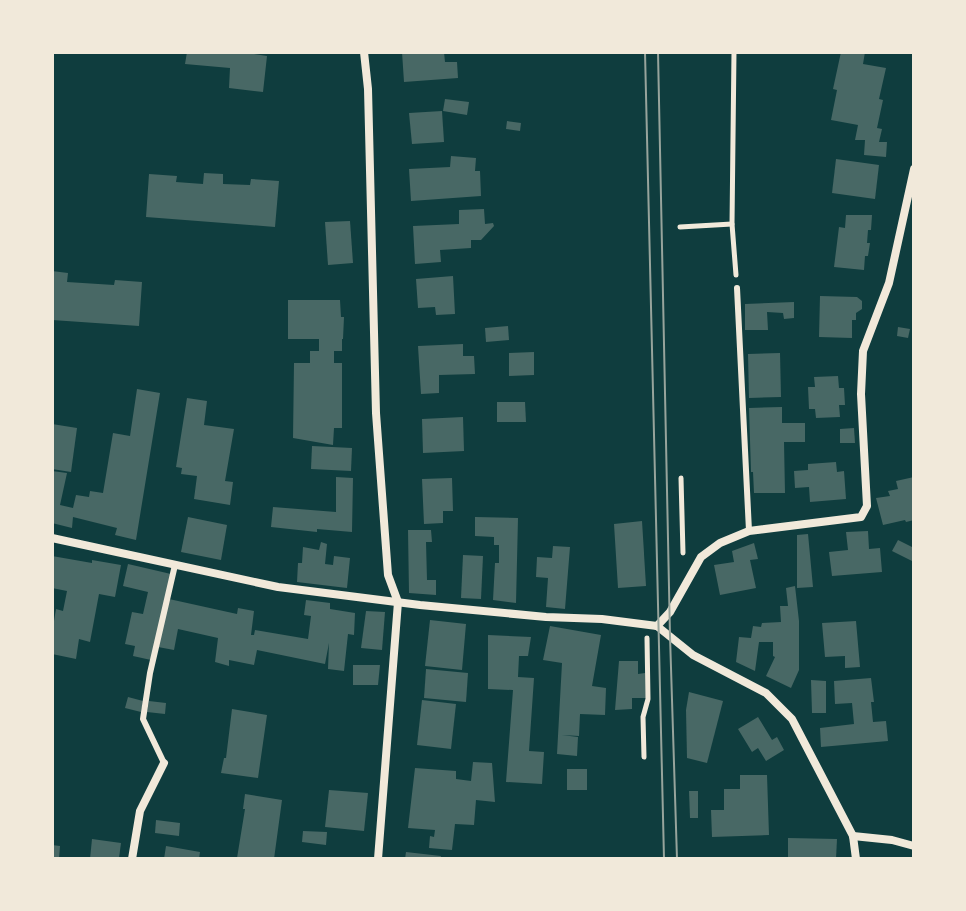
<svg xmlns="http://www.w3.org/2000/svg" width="966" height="911" viewBox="0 0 966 911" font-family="'Playfair Display',serif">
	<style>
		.building { fill: #486865 }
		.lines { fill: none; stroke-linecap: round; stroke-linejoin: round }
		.path { stroke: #f1e9da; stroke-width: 5 }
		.service { stroke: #f1e9da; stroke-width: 6 }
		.minor { stroke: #f1e9da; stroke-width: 8 }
		.tram { stroke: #97a49c; stroke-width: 2 }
	</style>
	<rect width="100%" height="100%" fill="#0f3d3e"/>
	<!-- building -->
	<g class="building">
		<polygon points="187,52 254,52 254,54 267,56 263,92 229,88 230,68 185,64"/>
		<polygon points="402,52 444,52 445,62 457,62 458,78 404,82"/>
		<polygon points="841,52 865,52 863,64 886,68 879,99 883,100 877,128 882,129 879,142 887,142 886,157 864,155 865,140 855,140 858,125 831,120 837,90 833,89"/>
		<polygon points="445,99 469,102 467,115 443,111"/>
		<polygon points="442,111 444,142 412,144 409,113"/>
		<polygon points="507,121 521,123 520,131 506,129"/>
		<polygon points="451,156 476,158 475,171 480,171 481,196 411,201 409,169 450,167"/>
		<polygon points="836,159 879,165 875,199 832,193"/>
		<polygon points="204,173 223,174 223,184 250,185 251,179 279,181 275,227 146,217 149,174 177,176 176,182 203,184"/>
		<polygon points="484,209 485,224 493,223 494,226 481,240 471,240 471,248 440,250 441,262 415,264 413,226 459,224 459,210"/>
		<polygon points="846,215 872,215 871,230 868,230 867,243 870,243 868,256 865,256 864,270 834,267 839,227 845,228"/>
		<polygon points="350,221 353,263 328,265 325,222"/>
		<polygon points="52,271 68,273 67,282 114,285 115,280 142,282 139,326 52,320"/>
		<polygon points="453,276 455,314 436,315 435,307 418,308 416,279"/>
		<polygon points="820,296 857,297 862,301 862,309 856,313 856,320 852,320 852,338 819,337"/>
		<polygon points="288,300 340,300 341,317 344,317 343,339 342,339 342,351 334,351 334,363 342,363 342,428 334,428 333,445 293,438 294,363 310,363 310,351 319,351 319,339 288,339"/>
		<polygon points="794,302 794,318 784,319 783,313 767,312 768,330 745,330 745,304"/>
		<polygon points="508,326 509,340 486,342 485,328"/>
		<polygon points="898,327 910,329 908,338 897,336"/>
		<polygon points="463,344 463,356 474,356 475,374 439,375 439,393 421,394 418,346"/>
		<polygon points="534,352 534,375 509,376 509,353"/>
		<polygon points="780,353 781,397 749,398 748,354"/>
		<polygon points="838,376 839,388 844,388 845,405 839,405 840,417 816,418 815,409 809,409 808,387 815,387 814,377"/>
		<polygon points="137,389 160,393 136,540 115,535 117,528 73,517 72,528 52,523 52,471 67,473 60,505 73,508 76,495 89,497 90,491 103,493 113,433 130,436"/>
		<polygon points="187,398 207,401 204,425 234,429 225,481 233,482 230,505 194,499 197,476 181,474 182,468 176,467"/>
		<polygon points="497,402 525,402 526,422 497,422"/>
		<polygon points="782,407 782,423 805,423 805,442 784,442 785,493 754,493 753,472 751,472 749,408"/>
		<polygon points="463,417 464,451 423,453 422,419"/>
		<polygon points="52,424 77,428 71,472 52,469"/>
		<polygon points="854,428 855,443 840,443 840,429"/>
		<polygon points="312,446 352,448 351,471 311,469"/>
		<polygon points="836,462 837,472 844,471 846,499 810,502 809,487 795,488 794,471 808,470 808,464"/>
		<polygon points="336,477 353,478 352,532 317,529 317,532 271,527 273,507 336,512"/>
		<polygon points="914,477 914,520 906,522 905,520 883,525 876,498 890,496 888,491 898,489 896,481"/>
		<polygon points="452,478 453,511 443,511 443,523 424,524 422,479"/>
		<polygon points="188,517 227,525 221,560 181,552"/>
		<polygon points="475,517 518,518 516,603 493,600 495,563 499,563 499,545 494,545 494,537 475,536"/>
		<polygon points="642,521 646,586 618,588 614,524"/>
		<polygon points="408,530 431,530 432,542 426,542 427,580 436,580 436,595 409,593"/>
		<polygon points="868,531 869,549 880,548 882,572 832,576 829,552 848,550 846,532"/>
		<polygon points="808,534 813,587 797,588 797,535"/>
		<polygon points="898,540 914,548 914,556 912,561 892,551"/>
		<polygon points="321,542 327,544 325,564 333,565 334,556 350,558 347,588 297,582 298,563 302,563 303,547 319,550"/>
		<polygon points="754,543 758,559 750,560 756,588 720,595 714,565 734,562 732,551"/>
		<polygon points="553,546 570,547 565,609 546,607 548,578 536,577 537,557 552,558"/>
		<polygon points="463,555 483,556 481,599 461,598"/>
		<polygon points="52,556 92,563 92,560 121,565 115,597 99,594 90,642 79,639 76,659 52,654 52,633 56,609 63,611 67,591 52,588"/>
		<polygon points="128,564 171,574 151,660 133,656 135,646 125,644 132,612 143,614 148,592 123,586"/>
		<polygon points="795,586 799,621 799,670 791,688 766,676 775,657 773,656 773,642 759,642 755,671 736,662 739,637 751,638 753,626 761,627 762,623 781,622 780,606 788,606 786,588"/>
		<polygon points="169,599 237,614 238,608 254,611 251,635 254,635 255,630 308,639 311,616 304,615 306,600 330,603 330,609 355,613 354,635 348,634 344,671 328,669 329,643 325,664 257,650 254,665 229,660 229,666 215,662 218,638 178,629 174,650 158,647"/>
		<polygon points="366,611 385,612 382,650 361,648"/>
		<polygon points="430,620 466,624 462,670 425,666"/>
		<polygon points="856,621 860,667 845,668 845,656 825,657 822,623"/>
		<polygon points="550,626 601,635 592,686 606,688 605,715 580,714 579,736 562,735 578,737 577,756 557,754 562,663 543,660"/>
		<polygon points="488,635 531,637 528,656 519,656 518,677 534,678 529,751 544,752 542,784 506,782 513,690 488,689"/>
		<polygon points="619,661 638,661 638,674 645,673 646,698 632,698 632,709 615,710"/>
		<polygon points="353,665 380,665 378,685 353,685"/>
		<polygon points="426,669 468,673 466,702 424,698"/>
		<polygon points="871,678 874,702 871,702 873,722 886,721 888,741 821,747 820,728 854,724 852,703 835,704 834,681"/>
		<polygon points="811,680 826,681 826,713 812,713"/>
		<polygon points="689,692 723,701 707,763 687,758 686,710"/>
		<polygon points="128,697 143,701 141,712 125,708"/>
		<polygon points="422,700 456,704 451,749 417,745"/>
		<polygon points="149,701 166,703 165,714 147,712"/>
		<polygon points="232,709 267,715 258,778 221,773 224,758 226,758"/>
		<polygon points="758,717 772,740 777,737 784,750 766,761 758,748 752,752 738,729"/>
		<polygon points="473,762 492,763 495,802 476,800 474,825 455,824 452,850 429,848 430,836 434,837 435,830 408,828 415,768 456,771 456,779 471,781"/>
		<rect x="567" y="769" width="20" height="21"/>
		<polygon points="740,775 767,775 769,835 712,837 711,810 724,810 724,789 740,789"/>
		<polygon points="329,790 368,793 364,831 325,827"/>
		<polygon points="689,791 698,791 698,818 690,818"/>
		<polygon points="245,794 282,800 274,859 237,858 245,809 243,809"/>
		<polygon points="156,820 180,823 179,836 155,833"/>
		<polygon points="303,831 327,832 326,845 302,842"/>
		<polygon points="788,838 837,839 836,859 788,859"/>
		<polygon points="92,839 121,843 119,858 90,859"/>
		<polygon points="52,845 60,846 59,859 52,859"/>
		<polygon points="166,846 200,852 199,859 164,859"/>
		<polygon points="406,852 441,856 440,859 405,859"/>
	</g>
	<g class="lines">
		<!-- path -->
		<g class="path">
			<polyline points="734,52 732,224 736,275"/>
			<polyline points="680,227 732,224"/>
			<polyline points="681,478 683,553"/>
			<polyline points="644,757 643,717 648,699 647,638"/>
		</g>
		<!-- service -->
		<g class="service">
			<polyline points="737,288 749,531"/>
			<polyline points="164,763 143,719 150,673 175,565"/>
		</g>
		<!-- minor -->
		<g class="minor">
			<polyline points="364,52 368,89 376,413 388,575 398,602 378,859"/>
			<polyline points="52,538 278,587 420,605 546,617 602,619 657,626"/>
			<polyline points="657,626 670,612 701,557 720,543 749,531 861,517 867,506 861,394 863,351 889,283 914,169"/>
			<polyline points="657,626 693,655 766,693 792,719 853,836 856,859"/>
			<polyline points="853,836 892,840 914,846"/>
			<polyline points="132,859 140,811 164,763"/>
		</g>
		<!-- tram -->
		<g class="tram">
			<polyline points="645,52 664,859"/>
			<polyline points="658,52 670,636 677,859"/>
		</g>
	</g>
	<!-- border -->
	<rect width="966" height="911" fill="none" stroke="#f1e9da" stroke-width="108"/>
</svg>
